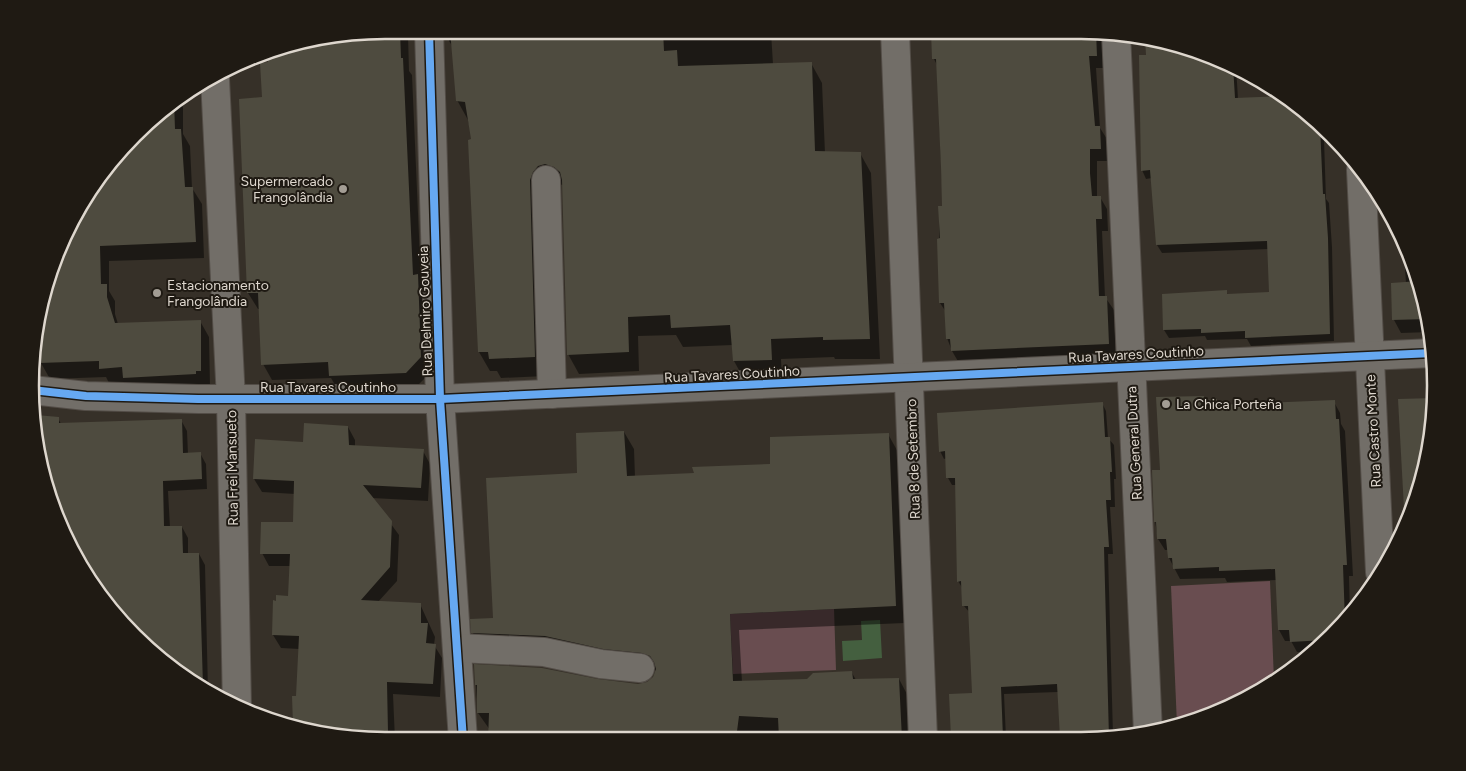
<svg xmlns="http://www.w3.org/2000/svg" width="1466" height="771" viewBox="0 0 1466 771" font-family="Figtree,sans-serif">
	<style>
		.green { fill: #694d50 }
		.water { fill: #445f3f }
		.shadow { fill: #0007 }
		.building { fill: #4e4b3f }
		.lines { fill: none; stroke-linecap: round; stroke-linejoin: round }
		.minor-casing { stroke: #534d47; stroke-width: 30 }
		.minor { stroke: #726e68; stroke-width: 28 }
		.cycleway-casing { stroke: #1f1a13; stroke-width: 11 }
		.cycleway { stroke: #66a8f1; stroke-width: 8 }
		.poi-dot { fill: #a39d94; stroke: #1f1a13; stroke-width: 2 }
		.labels { text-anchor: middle; stroke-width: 4; stroke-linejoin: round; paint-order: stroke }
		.poi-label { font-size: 14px; fill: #ded7ce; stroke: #1f1a13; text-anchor: start }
		.street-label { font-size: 14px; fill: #ded7ce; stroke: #1f1a13 }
		.rim { fill: none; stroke: #ded7ce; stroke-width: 2.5 }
	</style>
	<rect width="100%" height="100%" fill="#363028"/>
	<!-- green -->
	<g class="green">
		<polygon points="1270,581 1274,681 1216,714 1177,725 1171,586"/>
		<polygon points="834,609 836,670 733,674 730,614"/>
	</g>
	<!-- water -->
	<polygon class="water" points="880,620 882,658 843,661 842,641 862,640 861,621"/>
	<!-- shadow -->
	<g class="shadow">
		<polygon points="386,30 404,30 408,35 409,71 412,75 421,282 427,291 430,373 415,388 339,392 331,378 272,380 263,364 260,309 258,309 248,293 240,100 264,99 271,49"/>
		<polygon points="449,30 816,30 771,32 773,64 811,63 822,83 825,153 860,153 871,173 880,359 835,359 834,357 781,359 782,379 745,381 734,361 733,345 683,347 676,335 638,336 639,371 579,374 568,354 563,185 557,184 546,376 501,378 497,371 490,371 479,352 473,141 468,120 457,100 453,47 449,41"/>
		<polygon points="933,31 1102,31 1103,68 1096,68 1100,128 1107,139 1108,161 1097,161 1097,197 1100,197 1107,209 1108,231 1102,231 1105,297 1114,310 1116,356 959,363 952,351 947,338 946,312 940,303 939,207 943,207 937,65 934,59"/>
		<polygon points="1146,38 1173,42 1236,66 1238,99 1274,98 1275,90 1297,104 1334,138 1324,139 1326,199 1329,203 1332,247 1334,341 1251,346 1247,339 1207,340 1205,336 1169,338 1164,330 1226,292 1228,295 1271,293 1269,249 1162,253 1157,245 1152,178 1146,179 1142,170 1147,56"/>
		<polygon points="180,98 183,108 183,134 190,146 192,188 202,204 204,258 109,261 109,291 115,301 115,314 118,324 200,321 209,337 210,386 110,385 106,377 50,379 41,363 39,314 42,294 90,188 169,104"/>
		<polygon points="1403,239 1417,272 1431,332 1401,333 1394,320 1392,284 1406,283"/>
		<polygon points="1203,397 1206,401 1216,400 1220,407 1334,402 1340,413 1341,424 1345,431 1353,576 1349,576 1350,616 1314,652 1297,652 1291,641 1285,641 1279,630 1277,580 1227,582 1225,578 1180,579 1169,558 1168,550 1165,550 1158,539 1155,521 1162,472"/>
		<polygon points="1102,403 1106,411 1108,438 1114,445 1116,479 1114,479 1115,507 1110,507 1113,554 1108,554 1113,735 1116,738 1034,738 1061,737 1058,692 1004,694 1006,738 952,738 951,696 973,695 970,613 964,606 963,589 958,581 956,485 952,485 948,478 947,458 944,459 940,451"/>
		<polygon points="39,417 58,418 61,424 181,420 187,431 188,454 200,453 206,464 207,489 168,491 170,527 182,527 188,538 188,554 199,554 205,565 208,690 134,637 67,542 41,457"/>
		<polygon points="348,427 355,440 355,446 423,451 430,464 428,501 372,498 399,535 397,581 378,602 420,604 435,637 434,645 442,658 440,697 393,694 395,740 363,740 294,729 293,698 297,698 299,649 281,648 273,635 290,597 291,566 269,566 262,553 294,523 295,494 262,492 254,479 305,444"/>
		<polygon points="624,432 634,449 635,477 696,474 772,466 888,434 898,452 905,623 739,630 742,682 808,680 852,673 856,680 899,679 908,696 910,739 781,739 780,734 748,732 747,739 490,740 490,730 478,713 476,685 598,681 638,685 646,684 653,678 656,671 652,669 483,650 473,633 494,619 579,475"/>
	</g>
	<!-- building -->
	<g class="building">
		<polygon points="386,30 400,30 401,58 403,58 413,275 418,274 421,357 406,373 329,376 328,362 261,365 258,293 247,293 239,99 262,97 260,63 268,62 268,51 271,49"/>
		<polygon points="450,30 663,30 664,51 677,50 678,66 812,62 815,151 861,152 870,339 823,340 823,337 771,339 772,360 733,361 730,325 671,328 670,315 628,317 629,352 567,355 562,180 560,172 554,167 545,164 538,166 533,172 530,180 535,357 489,359 488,352 478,352 468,140 471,139 465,102 456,101"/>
		<polygon points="931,31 1096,31 1097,56 1089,56 1095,126 1100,126 1101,149 1090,149 1090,173 1092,196 1101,196 1102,219 1096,219 1099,296 1107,296 1109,344 951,351 950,339 946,339 944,303 939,303 937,239 940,238 938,206 942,206 941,167 936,59 932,59"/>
		<polygon points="1145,38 1173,42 1233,65 1235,98 1285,96 1297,104 1320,125 1323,194 1325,194 1328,238 1330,334 1245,338 1245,331 1201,333 1201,329 1163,330 1162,294 1227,290 1227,294 1269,292 1267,241 1156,245 1150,170 1141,171 1139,55 1146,55"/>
		<polygon points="174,101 175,129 181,129 185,187 193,187 196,242 100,246 101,284 107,284 107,297 115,323 201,320 201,371 196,371 196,374 123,378 122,367 99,369 99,361 39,363 38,318 42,294 90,188 169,104"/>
		<polygon points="1419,281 1428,319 1392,320 1391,283"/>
		<polygon points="1204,396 1204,400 1217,399 1217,405 1335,400 1336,419 1339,419 1347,565 1343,565 1345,622 1326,640 1290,642 1289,630 1278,630 1275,569 1219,571 1219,567 1173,569 1172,558 1168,558 1166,539 1157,539 1156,522 1154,522 1152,470 1160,470 1156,397"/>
		<polygon points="1435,398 1435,409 1424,478 1405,527 1398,399"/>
		<polygon points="1103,402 1105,437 1110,437 1112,472 1110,472 1111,500 1106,500 1109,547 1104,547 1109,738 1060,738 1057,684 1001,687 1003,738 951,738 949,694 972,693 968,606 962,606 961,581 957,582 955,478 946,478 945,451 939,452 937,413"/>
		<polygon points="36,415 59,417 59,423 182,419 183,453 201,452 202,479 163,481 164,526 182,526 183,553 199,553 203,686 134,637 67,542 37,444"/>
		<polygon points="304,423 348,426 349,445 424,449 421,488 363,485 392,521 390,567 361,600 421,603 421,623 428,623 426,643 436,644 433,684 387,682 388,732 324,734 305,731 304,725 293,725 292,696 296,696 299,636 272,635 273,600 276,601 276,595 288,596 290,554 260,554 261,522 293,522 294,481 253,479 255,439 303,442"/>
		<polygon points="624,431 627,476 694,473 692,467 770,464 770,437 889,433 896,606 730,614 733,681 807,679 813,673 852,671 853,679 899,678 902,739 779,739 778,718 739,716 736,739 488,740 489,713 477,713 477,685 475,685 474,664 542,668 598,679 638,684 647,682 653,677 656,669 654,662 650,656 642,653 603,649 545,636 471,633 470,619 493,618 486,478 577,473 576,433"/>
	</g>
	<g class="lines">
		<!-- minor casing -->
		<g class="minor-casing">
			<g id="minor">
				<polyline points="429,30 440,399 463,740"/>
				<polyline points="895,31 923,739"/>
				<polyline points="1116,33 1148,732"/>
				<polyline points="215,79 231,400 237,708"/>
				<polyline points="1361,170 1380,572"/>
				<polyline points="546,180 552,394"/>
				<polyline points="32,390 86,396 198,399 440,399 1433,353"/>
				<polyline points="458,648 544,652 601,664 640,668"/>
			</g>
		</g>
		<!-- minor -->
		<use href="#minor" class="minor"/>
		<!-- cycleway casing -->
		<g class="cycleway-casing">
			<g id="cycleway">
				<polyline points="429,30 440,399 463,740"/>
				<polyline points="32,390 86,396 198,399 440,399 1433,353"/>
			</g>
		</g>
		<!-- cycleway -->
		<use href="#cycleway" class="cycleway"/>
	</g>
	<!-- markers -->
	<g class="poi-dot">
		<circle cx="343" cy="189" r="5"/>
		<circle cx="157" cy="293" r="5"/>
		<circle cx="1166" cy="404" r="5"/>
	</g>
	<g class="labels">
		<!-- poi labels -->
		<g class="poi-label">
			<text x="333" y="186" text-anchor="end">Supermercado<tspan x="333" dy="16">Frangolândia</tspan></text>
			<text x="167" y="290">Estacionamento<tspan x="167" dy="16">Frangolândia</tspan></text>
			<text x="1176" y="409">La Chica Porteña</text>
		</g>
		<!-- street labels -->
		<g class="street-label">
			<text transform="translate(425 311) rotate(-92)" y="5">Rua Delmiro Gouveia</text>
			<text transform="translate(1136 354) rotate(-3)" y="5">Rua Tavares Coutinho</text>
			<text transform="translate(732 374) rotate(-3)" y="5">Rua Tavares Coutinho</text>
			<text x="328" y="392">Rua Tavares Coutinho</text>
			<text transform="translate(1373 431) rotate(-93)" y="5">Rua Castro Monte</text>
			<text transform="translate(1134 443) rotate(-93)" y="5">Rua General Dutra</text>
			<text transform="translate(913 459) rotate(-92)" y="5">Rua 8 de Setembro</text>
			<text transform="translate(232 468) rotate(-91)" y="5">Rua Frei Mansueto</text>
		</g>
	</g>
	<!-- crop -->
	<path d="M0 0H1466V771H0ZM385 39H1081A346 346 0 0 1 1427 385V386A346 346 0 0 1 1081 732H385A346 346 0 0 1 39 386V385A346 346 0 0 1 385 39Z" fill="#1f1a13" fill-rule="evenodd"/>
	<path class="rim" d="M385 39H1081A346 346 0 0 1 1427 385V386A346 346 0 0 1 1081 732H385A346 346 0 0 1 39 386V385A346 346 0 0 1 385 39Z"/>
</svg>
